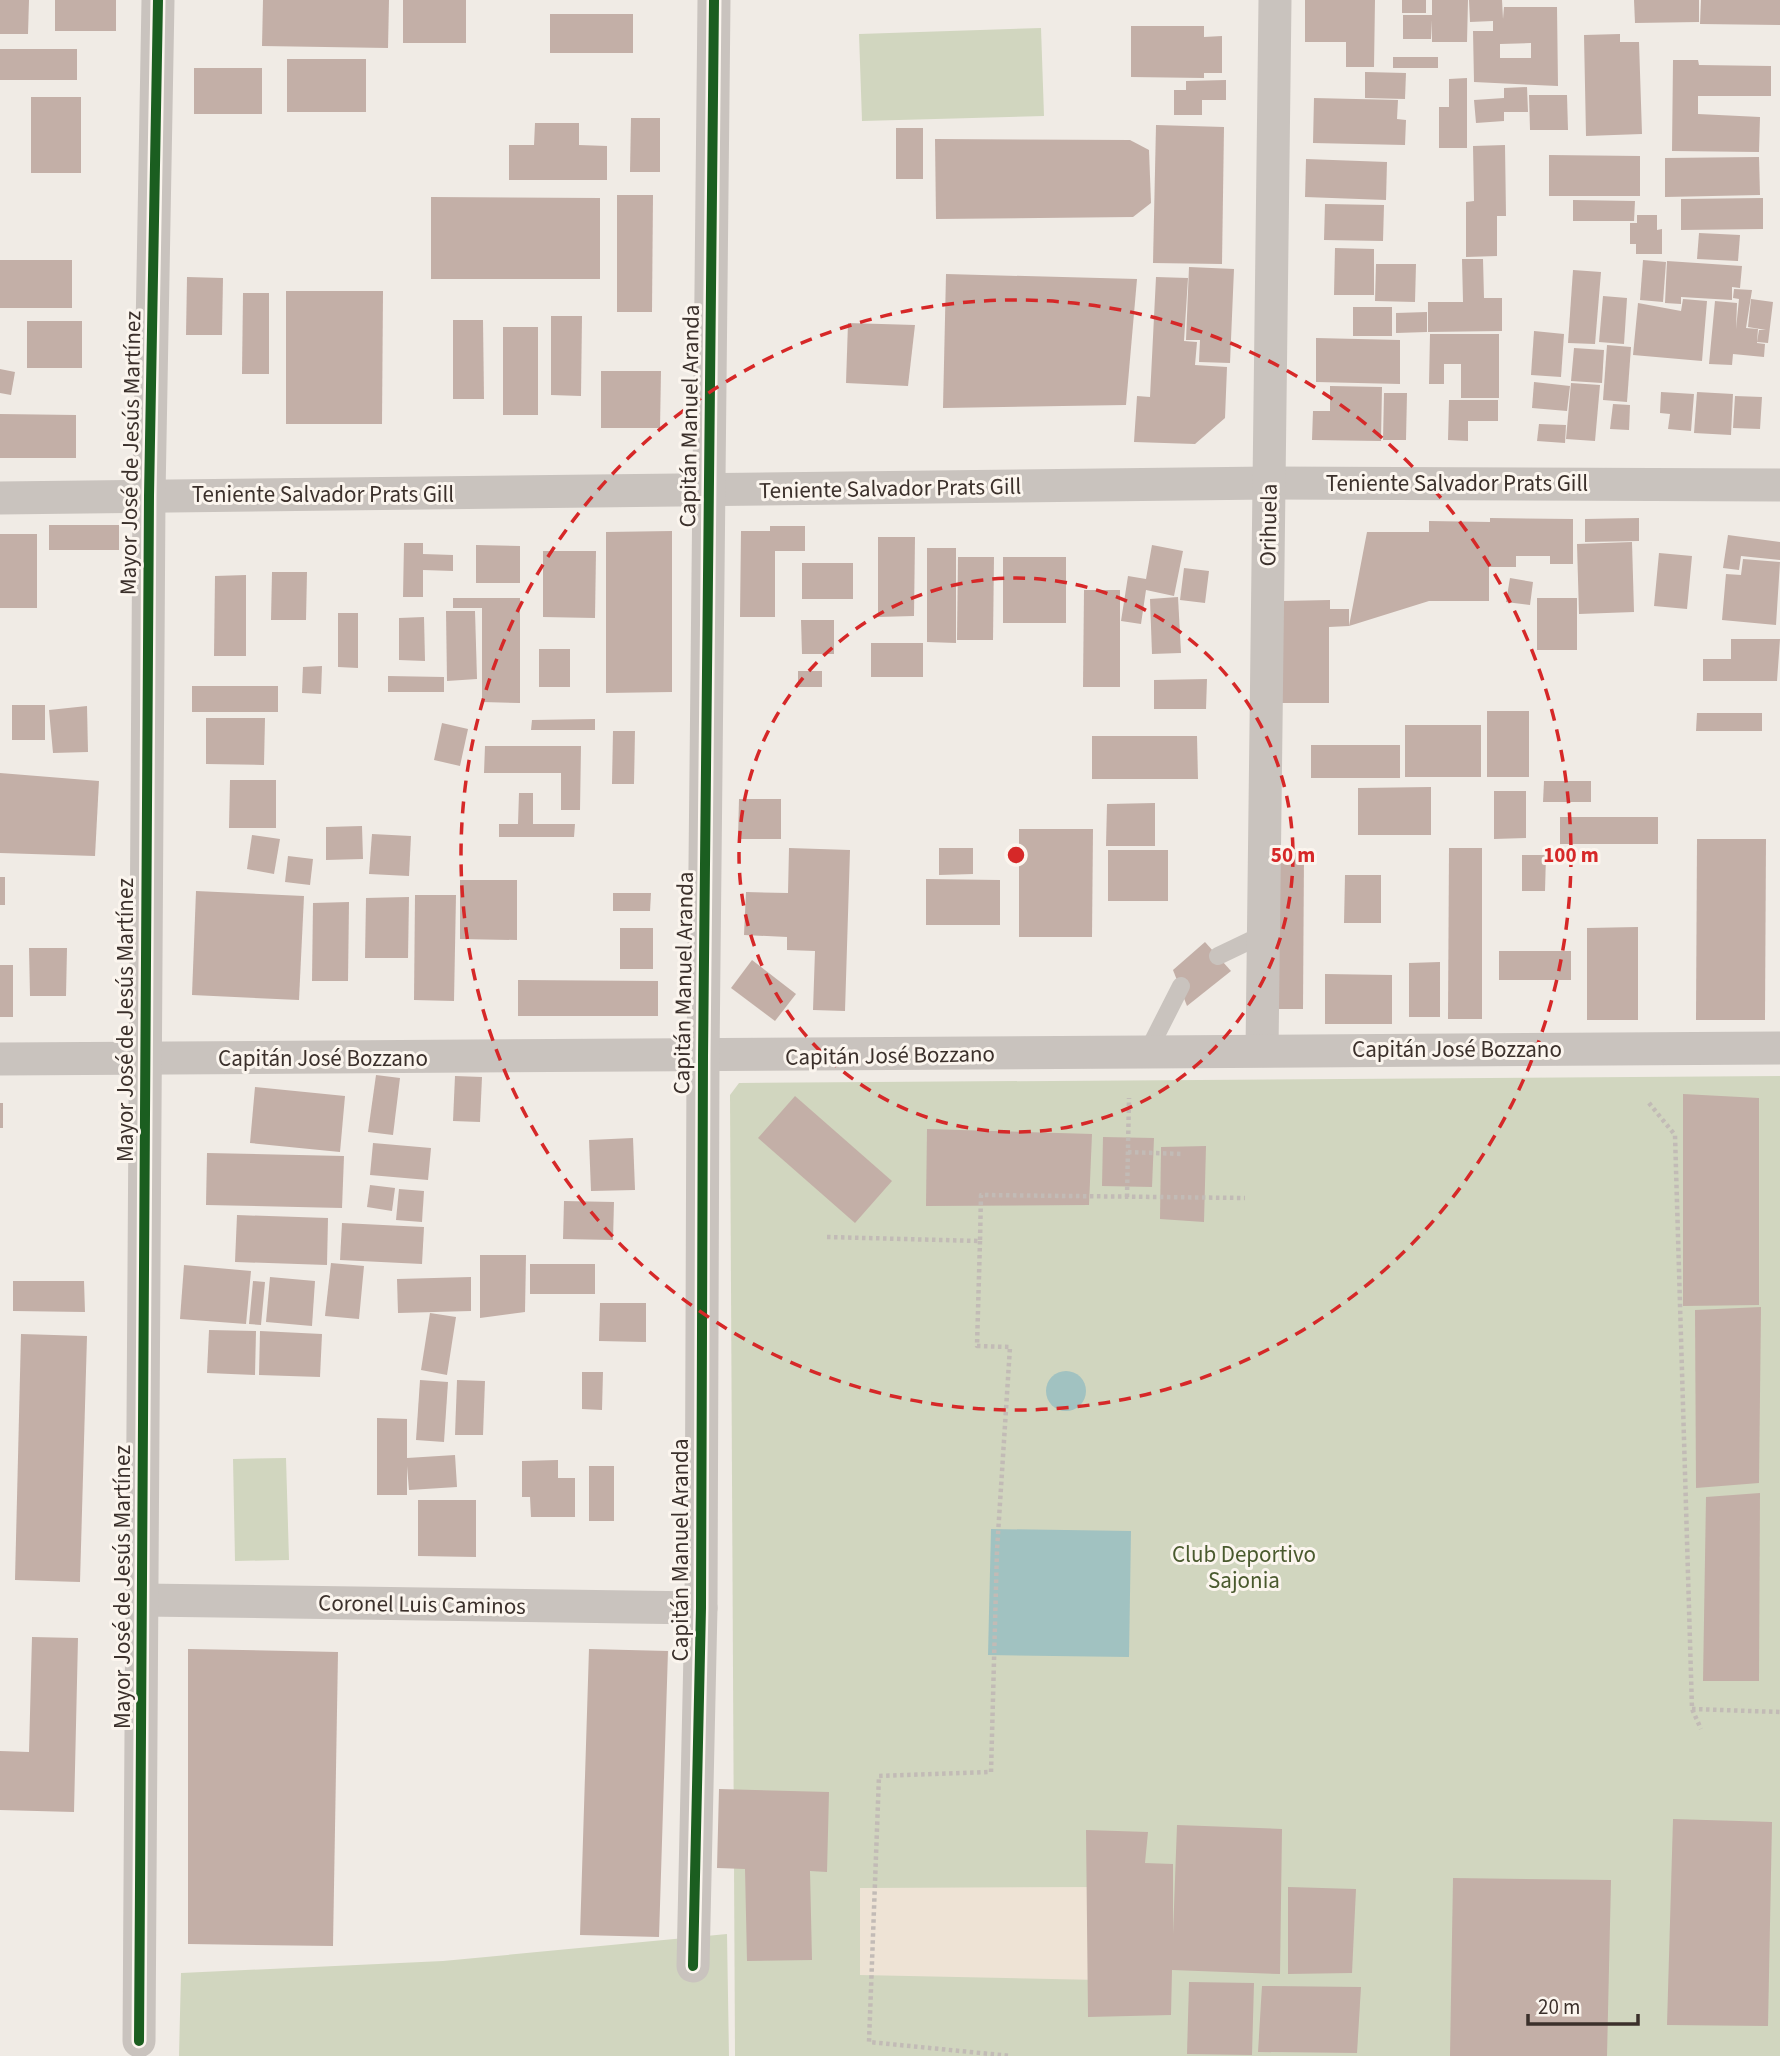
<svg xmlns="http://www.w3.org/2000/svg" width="1780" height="2056" viewBox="0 0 1780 2056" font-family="'Source Sans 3',sans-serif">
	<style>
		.green { fill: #d1d6bf }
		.plaza { fill: #eee3d5 }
		.water { fill: #a1c2c1 }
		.building { fill: #c3afa7; fill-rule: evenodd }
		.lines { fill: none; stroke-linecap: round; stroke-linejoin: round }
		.path { stroke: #c2bbb6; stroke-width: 4.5; stroke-dasharray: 3.5 3.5; stroke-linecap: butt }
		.service { stroke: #c9c3be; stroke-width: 18 }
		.minor { stroke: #c9c3be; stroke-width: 33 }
		.cycleway-casing { stroke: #fbf5ee; stroke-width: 15 }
		.cycleway { stroke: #1b5e20; stroke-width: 10 }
		.ring { fill: none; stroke: #d62828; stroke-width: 3.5; stroke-dasharray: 12 9 }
		.labels { text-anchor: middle; stroke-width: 6; stroke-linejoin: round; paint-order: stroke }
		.street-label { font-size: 23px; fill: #3b302b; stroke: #fbf5ee }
		.park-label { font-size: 23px; fill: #4a5a2e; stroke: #fbf5ee }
		.centre { fill: #d62828; stroke: #fbf5ee; stroke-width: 3.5 }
		.ring-label { font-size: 21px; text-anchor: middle; font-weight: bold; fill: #d62828; stroke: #fbf5ee; stroke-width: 6; stroke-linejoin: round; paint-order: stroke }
	</style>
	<rect width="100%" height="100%" fill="#f0ebe5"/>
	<!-- green -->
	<g class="green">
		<polygon points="1041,28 1044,116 862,121 859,34"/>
		<polygon points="1780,1076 1780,2056 735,2056 730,1095 739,1083"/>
		<polygon points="286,1458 289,1560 235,1561 233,1459"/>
		<polygon points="727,1934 729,2056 179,2056 181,1973 443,1961"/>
	</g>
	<!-- plaza -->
	<polygon class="plaza" points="1102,1887 1100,1980 860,1975 860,1888"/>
	<!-- water -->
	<g class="water">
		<circle cx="1066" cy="1391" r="20"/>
		<polygon points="991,1529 1131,1531 1129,1657 988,1655"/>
	</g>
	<!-- building -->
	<g class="building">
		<polygon points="0,0 29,0 28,34 0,34"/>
		<rect x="55" y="0" width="61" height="31"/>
		<polygon points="263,0 389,0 388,48 262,46"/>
		<rect x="403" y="0" width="63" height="43"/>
		<polygon points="1305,0 1375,0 1374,67 1346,67 1346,42 1305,42"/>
		<rect x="1402" y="0" width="24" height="13"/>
		<polygon points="1432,0 1468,0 1467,42 1432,42 1432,20 1431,39 1403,39 1403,15 1432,15"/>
		<path d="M1469 0H1502L1503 19 1504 7H1557L1558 86 1474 82 1473 31H1493V21L1470 22ZM1531 43V58H1500V44Z"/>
		<polygon points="1634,0 1699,0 1699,22 1635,23"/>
		<polygon points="1701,0 1780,0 1780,25 1700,24"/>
		<rect x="550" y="14" width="83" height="39"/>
		<polygon points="1131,26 1204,26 1204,37 1222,36 1222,73 1204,73 1204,78 1131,77"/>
		<polygon points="1620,34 1620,42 1639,42 1642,134 1586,136 1584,35"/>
		<rect x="0" y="49" width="77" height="31"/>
		<rect x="1393" y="57" width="45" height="11"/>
		<rect x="287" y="59" width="79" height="53"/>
		<polygon points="1673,60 1698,60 1699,65 1771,66 1771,96 1698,96 1698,114 1760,117 1759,152 1672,151"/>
		<rect x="194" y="68" width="68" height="46"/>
		<polygon points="1365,72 1406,73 1405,99 1365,98"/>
		<polygon points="1467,78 1467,148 1439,148 1439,107 1449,107 1449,79"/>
		<polygon points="1226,80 1226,100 1202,100 1202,115 1174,115 1174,90 1186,90 1186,81"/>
		<polygon points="1527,87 1528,112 1504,112 1504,121 1476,123 1474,100 1504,98 1504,88"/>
		<polygon points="1529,95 1567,95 1568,130 1530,130"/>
		<rect x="31" y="97" width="50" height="76"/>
		<polygon points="1314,98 1398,100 1397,119 1406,120 1405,145 1313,143"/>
		<polygon points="631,118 660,118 660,172 630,172"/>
		<polygon points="535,123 579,123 579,145 607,146 607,180 509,180 509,145 534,145"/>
		<polygon points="1156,125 1224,127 1222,264 1153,263"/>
		<rect x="896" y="128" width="27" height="51"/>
		<polygon points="935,139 1130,140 1149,150 1151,203 1133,217 936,219"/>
		<polygon points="1505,145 1506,216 1497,216 1497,256 1466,257 1466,202 1474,201 1473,146"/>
		<polygon points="1549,155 1640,156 1640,196 1549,196"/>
		<polygon points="1759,157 1760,195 1665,197 1665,158"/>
		<polygon points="1306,159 1387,162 1386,200 1305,197"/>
		<polygon points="617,195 653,195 652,312 617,312"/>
		<polygon points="431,197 600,198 600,279 431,279"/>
		<polygon points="1763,198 1763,229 1681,230 1681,199"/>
		<polygon points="1573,200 1635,201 1634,221 1573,221"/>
		<polygon points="1325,204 1384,205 1383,241 1324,240"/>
		<polygon points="1637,215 1657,215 1657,230 1662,229 1662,254 1636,254 1636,244 1630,244 1630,223 1637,223"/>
		<polygon points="1699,233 1740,235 1738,261 1697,259"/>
		<polygon points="1335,248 1374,249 1374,295 1334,295"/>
		<polygon points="1462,259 1483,259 1484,298 1502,298 1502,331 1428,332 1428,302 1463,302"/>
		<rect x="0" y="260" width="72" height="48"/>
		<polygon points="1643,260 1666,262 1663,302 1640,300"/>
		<polygon points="1667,261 1742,266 1740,288 1732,287 1732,300 1681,297 1681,304 1665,303"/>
		<polygon points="1376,264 1416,264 1415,302 1375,301"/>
		<polygon points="1189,267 1234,269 1230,363 1199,362 1200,340 1186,340"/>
		<polygon points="1573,270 1601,272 1595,344 1568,343"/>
		<polygon points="946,274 1137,279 1126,405 943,408"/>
		<polygon points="187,277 223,278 222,335 186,335"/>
		<polygon points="1156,277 1188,278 1184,341 1197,342 1195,365 1227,367 1225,418 1195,444 1134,442 1137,396 1150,397"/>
		<polygon points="1734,289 1752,290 1746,328 1758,329 1757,343 1765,344 1764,357 1733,354 1732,365 1709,364 1715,301 1737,303 1736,329 1739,299 1733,298"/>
		<polygon points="286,291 383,291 382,424 286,424"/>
		<polygon points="243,293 269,293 269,374 242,374"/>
		<polygon points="1603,296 1627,298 1624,344 1599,342"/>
		<polygon points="1683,299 1707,301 1702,361 1633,355 1638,303 1681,311"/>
		<polygon points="1751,299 1773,302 1768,343 1757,342 1759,330 1766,330 1748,327"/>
		<rect x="1353" y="307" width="39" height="29"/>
		<polygon points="1427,312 1427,332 1396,333 1396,313"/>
		<polygon points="551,316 582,316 581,396 551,395"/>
		<polygon points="453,320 483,320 484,399 453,399"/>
		<rect x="27" y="321" width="55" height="47"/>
		<polygon points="848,323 915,325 908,386 846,383"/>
		<rect x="503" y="327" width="35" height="88"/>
		<polygon points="1534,331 1564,334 1561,377 1531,375"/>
		<polygon points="1430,334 1499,334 1499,398 1461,398 1461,364 1444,364 1444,384 1429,384"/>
		<polygon points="1316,338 1400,340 1400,384 1316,382"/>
		<polygon points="1607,345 1631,347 1627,402 1603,400"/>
		<polygon points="1574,348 1604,350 1602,383 1571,381"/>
		<polygon points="0,369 15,372 11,395 0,393"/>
		<polygon points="601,371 661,371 660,428 601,428"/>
		<polygon points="1534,382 1570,386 1567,411 1532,408"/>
		<polygon points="1571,383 1600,385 1595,441 1566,439"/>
		<polygon points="1330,386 1382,387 1381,441 1312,440 1313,411 1330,411"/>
		<polygon points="1661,392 1694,394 1691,431 1668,429 1670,414 1660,413"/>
		<polygon points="1697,392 1733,394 1731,435 1694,433"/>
		<polygon points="1384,393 1407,393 1406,440 1383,440"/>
		<polygon points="1735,396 1762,397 1760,429 1733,428"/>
		<polygon points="1449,400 1498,400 1498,421 1468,421 1468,441 1448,440"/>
		<polygon points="1613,404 1630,405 1629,430 1610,429"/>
		<polygon points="0,414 76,415 76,458 0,458"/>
		<polygon points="1539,424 1566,425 1565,443 1537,441"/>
		<polygon points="1490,518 1573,519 1573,564 1550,564 1550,556 1516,556 1516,567 1489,567 1489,601 1429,601 1349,626 1329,627 1329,703 1281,703 1281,601 1330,600 1330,609 1349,609 1349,626 1367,532 1429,532 1429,521 1490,522"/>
		<polygon points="1639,518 1639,541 1585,542 1585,519"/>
		<rect x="49" y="525" width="70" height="25"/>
		<polygon points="770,526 805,526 805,551 775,551 775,617 740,617 741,531 770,531"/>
		<polygon points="672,531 672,692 606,693 606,532"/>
		<rect x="0" y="534" width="37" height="74"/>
		<polygon points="1728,535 1780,542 1780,560 1741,556 1739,570 1723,568"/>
		<polygon points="878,537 915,537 914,616 878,617"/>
		<polygon points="1632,542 1634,612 1579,614 1577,544"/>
		<polygon points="404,543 423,543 423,554 453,555 453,571 423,570 423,597 403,597"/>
		<polygon points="476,545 520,546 520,583 476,583"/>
		<polygon points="1152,545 1183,551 1174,596 1146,590 1141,624 1121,621 1128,576 1146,579"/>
		<polygon points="927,548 956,548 956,643 927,642"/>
		<polygon points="543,551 596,551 595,618 543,617"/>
		<polygon points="1659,553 1692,556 1687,609 1654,606"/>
		<polygon points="958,557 994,557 993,640 957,640"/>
		<rect x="1003" y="557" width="63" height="66"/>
		<polygon points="1743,559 1780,562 1776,625 1722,620 1726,574 1741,575"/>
		<rect x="802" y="563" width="51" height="36"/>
		<polygon points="1184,568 1209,571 1205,603 1180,600"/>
		<polygon points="272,572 307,572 306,620 271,620"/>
		<polygon points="246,575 246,656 214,656 215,576"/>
		<polygon points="1510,578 1533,582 1530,605 1506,602"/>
		<polygon points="1084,590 1120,590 1120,687 1083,687"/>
		<polygon points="1178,597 1181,653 1152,654 1150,599"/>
		<polygon points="453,598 520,598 520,703 482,702 482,608 453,608"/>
		<rect x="1537" y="598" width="40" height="52"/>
		<polygon points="446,611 475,611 477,679 447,681"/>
		<polygon points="338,613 358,613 358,668 338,667"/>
		<polygon points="424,617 425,661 399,660 399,618"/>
		<polygon points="801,620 834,620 834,654 802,654"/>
		<polygon points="1731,639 1780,639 1777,681 1703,681 1703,659 1731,659"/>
		<rect x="871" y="643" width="52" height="34"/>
		<rect x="539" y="649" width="31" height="38"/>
		<polygon points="322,666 321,694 302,693 303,667"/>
		<rect x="798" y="671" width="24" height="16"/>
		<polygon points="388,676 444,677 444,692 388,692"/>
		<polygon points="1207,679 1206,709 1154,709 1154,680"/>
		<rect x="192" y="686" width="86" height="26"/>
		<rect x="12" y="705" width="33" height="35"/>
		<polygon points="87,706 88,752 53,753 49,710"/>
		<rect x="1487" y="711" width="42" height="66"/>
		<polygon points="1697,713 1762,713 1762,731 1696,731"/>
		<polygon points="206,718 265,718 264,765 206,764"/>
		<polygon points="595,719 595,730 531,730 532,720"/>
		<polygon points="442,723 468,729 460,766 434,760"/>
		<rect x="1405" y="725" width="76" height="52"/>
		<polygon points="613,731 635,731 634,784 612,784"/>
		<polygon points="1092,736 1197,736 1198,779 1092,779"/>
		<rect x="1311" y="745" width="89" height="33"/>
		<polygon points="485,746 581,746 580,810 561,810 561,773 484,773"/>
		<polygon points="0,773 99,781 95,856 0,853"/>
		<polygon points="230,780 276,780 276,828 229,828"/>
		<polygon points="1544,781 1591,781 1591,802 1543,802"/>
		<polygon points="1431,787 1431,835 1358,835 1358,788"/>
		<polygon points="1494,791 1526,791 1526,838 1494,839"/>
		<polygon points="519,793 533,793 533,824 575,824 574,837 499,837 499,824 518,824"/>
		<polygon points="739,799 781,799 781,839 738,839"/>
		<polygon points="1155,803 1155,846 1106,846 1107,804"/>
		<rect x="1560" y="817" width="98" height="27"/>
		<polygon points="362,826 363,859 326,860 326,827"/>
		<polygon points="1019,829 1093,829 1092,937 1019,937"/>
		<polygon points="372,834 411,836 409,876 369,874"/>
		<polygon points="252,835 280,839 274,874 247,869"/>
		<polygon points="1697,839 1766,839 1765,1020 1696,1020"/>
		<polygon points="789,848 850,850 845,1011 813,1010 815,951 787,950 787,937 744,935 746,892 788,893"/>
		<polygon points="939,848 973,848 973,874 939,875"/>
		<polygon points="1449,848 1482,848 1482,1019 1448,1019"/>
		<rect x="1108" y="850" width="60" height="51"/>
		<polygon points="1276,852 1304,853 1303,1009 1275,1009"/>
		<polygon points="1522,855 1546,855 1545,891 1522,891"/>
		<polygon points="288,856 313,859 310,885 285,882"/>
		<polygon points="1345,875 1381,875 1381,923 1344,923"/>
		<rect x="0" y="877" width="5" height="28"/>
		<polygon points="926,879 1000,880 1000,925 926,925"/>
		<polygon points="460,880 517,880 517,940 460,939"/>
		<polygon points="196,891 304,896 299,1000 192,995"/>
		<polygon points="613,893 651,893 650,911 613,911"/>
		<polygon points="415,895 456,895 454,1001 414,1000"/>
		<polygon points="409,897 408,958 365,958 366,898"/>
		<polygon points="349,902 348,981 312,981 313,903"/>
		<polygon points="1638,927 1638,1020 1587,1020 1587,928"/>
		<rect x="620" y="928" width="33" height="41"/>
		<polygon points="1205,942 1231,971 1187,1006 1173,970"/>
		<polygon points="29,948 67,948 66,996 30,996"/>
		<rect x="1499" y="951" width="72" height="29"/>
		<polygon points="752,960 796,994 775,1021 731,988"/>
		<polygon points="1440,962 1440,1017 1409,1017 1409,963"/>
		<rect x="0" y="965" width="13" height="52"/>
		<polygon points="1325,974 1392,975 1392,1024 1325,1024"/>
		<polygon points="518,980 658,981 658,1016 518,1016"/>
		<polygon points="376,1075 400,1078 393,1135 368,1132"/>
		<polygon points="455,1076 482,1077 480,1122 453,1121"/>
		<polygon points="255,1087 345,1096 340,1152 250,1143"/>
		<polygon points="1683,1094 1759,1098 1759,1305 1683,1306"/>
		<polygon points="795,1096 892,1181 855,1223 758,1138"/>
		<rect x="0" y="1103" width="3" height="25"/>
		<polygon points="927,1129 1092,1134 1089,1205 926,1206"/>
		<polygon points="1103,1137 1154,1138 1152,1187 1102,1186"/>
		<polygon points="633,1138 635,1190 591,1191 589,1140"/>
		<polygon points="373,1143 431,1148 428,1180 370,1175"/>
		<polygon points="1206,1146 1204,1222 1160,1219 1161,1147"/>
		<polygon points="207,1153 344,1156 342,1208 206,1205"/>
		<polygon points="370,1185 395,1188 392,1211 367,1207"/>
		<polygon points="399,1189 424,1191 422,1222 396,1220"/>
		<polygon points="564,1201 614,1202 613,1240 563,1239"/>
		<polygon points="237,1215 328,1218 327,1265 235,1262"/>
		<polygon points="342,1223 424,1227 422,1264 340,1260"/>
		<polygon points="480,1255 526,1255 525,1312 480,1318"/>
		<polygon points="331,1263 364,1266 359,1319 325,1316"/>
		<rect x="530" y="1264" width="65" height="30"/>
		<polygon points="184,1265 251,1271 246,1324 180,1319"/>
		<polygon points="270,1277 315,1281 312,1326 266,1322"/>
		<polygon points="471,1277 471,1311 398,1313 397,1279"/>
		<polygon points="13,1281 84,1281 85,1312 13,1311"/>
		<polygon points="253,1281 265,1282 261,1325 249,1324"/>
		<polygon points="600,1303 646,1303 646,1342 599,1341"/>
		<polygon points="1761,1307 1759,1483 1696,1488 1695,1310"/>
		<polygon points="430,1313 456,1317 447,1375 421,1370"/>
		<polygon points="209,1330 256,1331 255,1375 207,1373"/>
		<polygon points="260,1331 322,1334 320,1377 259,1375"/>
		<polygon points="21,1334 87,1336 80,1582 15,1580"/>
		<polygon points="582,1372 603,1372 602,1410 582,1409"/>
		<polygon points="420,1380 448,1382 444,1442 416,1440"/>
		<polygon points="457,1380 485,1381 483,1435 455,1435"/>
		<polygon points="377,1418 407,1419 407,1458 455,1455 457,1487 409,1490 407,1466 407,1495 377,1495"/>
		<polygon points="558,1460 558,1478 575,1478 575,1517 531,1517 530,1497 522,1497 522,1461"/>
		<rect x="589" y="1466" width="25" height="55"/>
		<polygon points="1760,1493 1759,1681 1703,1681 1706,1497"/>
		<polygon points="418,1500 476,1500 476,1557 418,1556"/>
		<polygon points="32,1637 78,1638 74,1812 0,1810 0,1751 29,1752"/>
		<polygon points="188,1649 338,1652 333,1946 188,1944"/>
		<polygon points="589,1649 668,1651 659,1937 580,1935"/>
		<polygon points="719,1789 829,1792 827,1872 810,1871 812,1960 747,1961 745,1869 717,1868"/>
		<polygon points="1673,1819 1772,1822 1768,2026 1667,2025"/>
		<polygon points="1177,1825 1282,1829 1280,1974 1172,1970 1171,2015 1088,2017 1086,1830 1148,1832 1145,1863 1173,1864 1173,1934"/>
		<polygon points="1453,1878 1611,1880 1607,2056 1450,2056"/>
		<polygon points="1288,1887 1356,1889 1352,1973 1288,1974"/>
		<polygon points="1189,1982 1254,1983 1252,2055 1187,2054"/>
		<polygon points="1262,1986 1361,1987 1357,2053 1258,2052"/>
	</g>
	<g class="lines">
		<!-- path -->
		<g class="path">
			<polyline points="1649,1103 1675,1135 1692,1709 1701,1729"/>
			<polyline points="1128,1152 1181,1154"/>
			<polyline points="1127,1197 1129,1098"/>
			<polyline points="827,1237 980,1241 981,1195 1245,1198"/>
			<polyline points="980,1241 977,1346 1010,1347 997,1550 991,1772 879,1776 869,2042 1011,2056"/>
			<polyline points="1692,1709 1780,1712"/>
		</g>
		<!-- service -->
		<g class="service">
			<polyline points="1218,956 1264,934"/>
			<polyline points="1148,1051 1181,986"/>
		</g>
		<!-- minor -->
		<g class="minor">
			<polyline points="0,498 1269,483 1780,485"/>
			<polyline points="1262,1050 1275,0"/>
			<path d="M0 1059C593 1057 1187 1050 1780 1048"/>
			<polyline points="143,1600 701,1608"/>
			<polyline points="693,1966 701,1608 703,1057 714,0"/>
			<polyline points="139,2041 149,496 158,0"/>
		</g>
		<!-- cycleway casing -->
		<g class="cycleway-casing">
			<g id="cycleway">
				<polyline points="693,1966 701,1608 703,1057 714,0"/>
				<polyline points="139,2041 149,496 158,0"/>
			</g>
		</g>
		<!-- cycleway -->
		<use href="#cycleway" class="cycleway"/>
	</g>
	<!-- distance rings -->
	<g class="ring">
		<circle cx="1016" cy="855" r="277"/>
		<circle cx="1016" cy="855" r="555"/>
	</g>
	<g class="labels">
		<!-- street labels -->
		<g class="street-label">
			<text transform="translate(689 416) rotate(-89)" y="8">Capitán Manuel Aranda</text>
			<text transform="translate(130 453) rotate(-89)" y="8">Mayor José de Jesús Martínez</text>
			<text x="1457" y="491">Teniente Salvador Prats Gill</text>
			<text transform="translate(890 488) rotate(-1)" y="8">Teniente Salvador Prats Gill</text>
			<text x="323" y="502">Teniente Salvador Prats Gill</text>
			<text transform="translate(1268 525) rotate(-89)" y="8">Orihuela</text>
			<text transform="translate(683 983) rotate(-89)" y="8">Capitán Manuel Aranda</text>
			<text transform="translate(125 1020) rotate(-90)" y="8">Mayor José de Jesús Martínez</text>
			<text x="1457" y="1057">Capitán José Bozzano</text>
			<text transform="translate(890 1055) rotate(-1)" y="8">Capitán José Bozzano</text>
			<text x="323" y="1066">Capitán José Bozzano</text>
			<text transform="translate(680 1550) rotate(-90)" y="8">Capitán Manuel Aranda</text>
			<text transform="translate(122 1587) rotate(-90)" y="8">Mayor José de Jesús Martínez</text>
			<text transform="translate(422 1604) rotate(1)" y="8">Coronel Luis Caminos</text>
		</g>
		<!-- park labels -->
		<g class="park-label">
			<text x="1244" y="1562">Club Deportivo<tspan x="1244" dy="26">Sajonia</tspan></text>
		</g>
	</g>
	<circle cx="1016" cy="855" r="10" class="centre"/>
	<g class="ring-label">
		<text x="1293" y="862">50 m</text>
		<text x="1571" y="862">100 m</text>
	</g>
	<!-- scale -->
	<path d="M1528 2014v10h110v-10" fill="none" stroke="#3b302b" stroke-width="3.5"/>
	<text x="1538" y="2014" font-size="21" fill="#3b302b" stroke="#fbf5ee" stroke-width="5" paint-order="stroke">20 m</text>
</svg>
